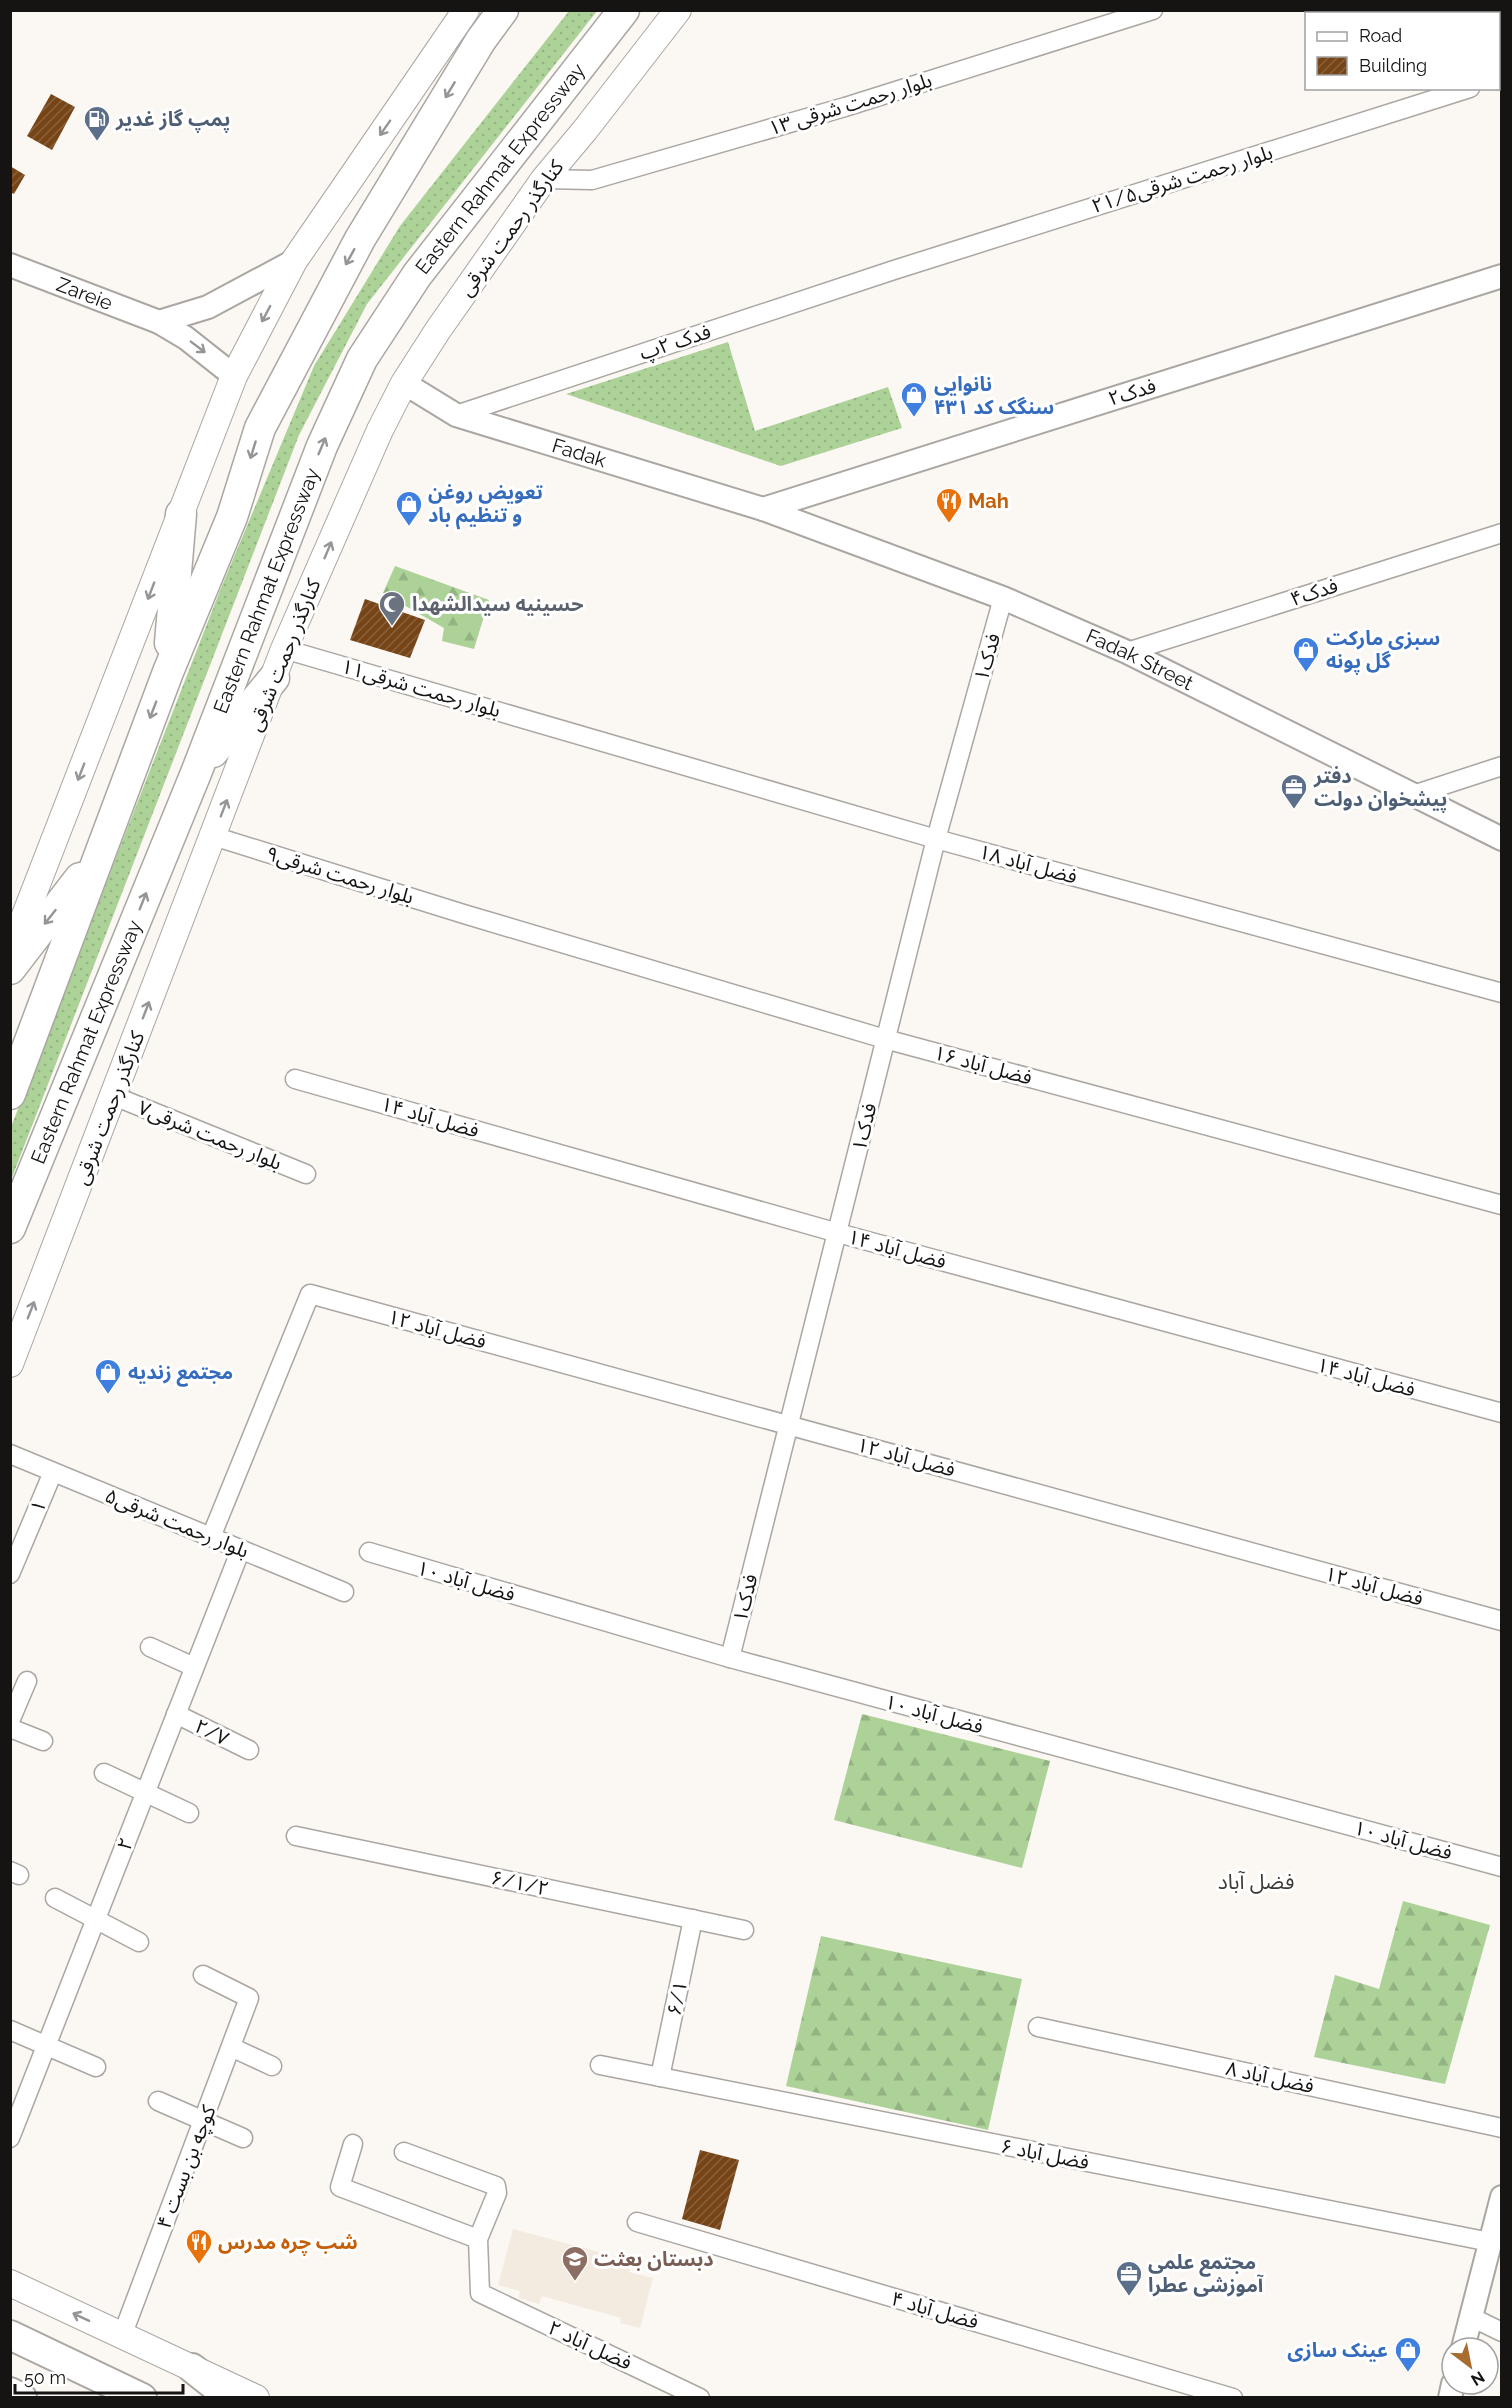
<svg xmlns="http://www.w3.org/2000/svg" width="1512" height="2408" viewBox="0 0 1512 2408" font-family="Raleway,'Noto Sans Arabic',sans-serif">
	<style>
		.built { fill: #f4ebe0 }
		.grass { fill: url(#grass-dots) }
		.forest { fill: url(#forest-firs) }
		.building { fill: url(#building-hatch) }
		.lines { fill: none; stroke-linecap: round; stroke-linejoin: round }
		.minor-casing { stroke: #aaa6a2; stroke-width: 21 }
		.tertiary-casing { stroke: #aaa6a2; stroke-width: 26 }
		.secondary-casing { stroke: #aaa6a2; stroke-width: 28 }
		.primary-casing { stroke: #aaa6a2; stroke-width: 32 }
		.trunk-casing { stroke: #aaa6a2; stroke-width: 33 }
		.minor { stroke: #fff; stroke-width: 18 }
		.tertiary { stroke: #fff; stroke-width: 22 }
		.secondary { stroke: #fff; stroke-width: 26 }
		.primary { stroke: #fff; stroke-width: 28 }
		.trunk { stroke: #fff; stroke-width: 30 }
		.oneway { stroke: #969595 }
		.labels { text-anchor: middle; stroke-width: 6; stroke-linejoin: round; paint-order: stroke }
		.street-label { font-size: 20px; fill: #151413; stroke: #fff }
		.service-label { font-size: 20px; font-weight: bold; fill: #4e5e75; stroke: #fff; text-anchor: start }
		.shop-label { font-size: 20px; font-weight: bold; fill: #366cbe; stroke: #fff; text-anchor: start }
		.food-label { font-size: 20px; font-weight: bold; fill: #c56008; stroke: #fff; text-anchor: start }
		.worship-label { font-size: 20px; font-weight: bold; fill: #5b616d; stroke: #fff; text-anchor: start }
		.education-label { font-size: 20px; font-weight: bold; fill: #785e54; stroke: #fff; text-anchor: start }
		.neighbourhood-label { font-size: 21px; fill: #3d3a36; stroke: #fff }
	</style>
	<defs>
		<pattern id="grass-dots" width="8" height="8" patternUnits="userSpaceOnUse" patternTransform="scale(1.5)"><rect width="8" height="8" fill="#acd298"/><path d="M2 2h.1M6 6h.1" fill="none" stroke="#93b382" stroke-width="1.8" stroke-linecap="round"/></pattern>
		<pattern id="forest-firs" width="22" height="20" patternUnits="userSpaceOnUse" patternTransform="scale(1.5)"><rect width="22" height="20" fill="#acd298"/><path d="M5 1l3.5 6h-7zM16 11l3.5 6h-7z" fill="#93b382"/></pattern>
		<pattern id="building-hatch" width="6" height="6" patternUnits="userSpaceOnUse" patternTransform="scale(1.5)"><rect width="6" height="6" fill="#774416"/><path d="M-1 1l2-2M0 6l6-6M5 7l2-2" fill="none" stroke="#88613e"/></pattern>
	</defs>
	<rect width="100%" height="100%" fill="#fbf7f2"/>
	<!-- built -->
	<polygon class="built" points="513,2229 632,2261 629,2272 653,2278 640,2328 620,2323 621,2318 542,2296 539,2304 519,2298 520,2291 498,2285"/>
	<!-- grass -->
	<g class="grass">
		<polygon points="569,11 597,11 367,304 299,435 11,1180 11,1127 221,588 314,366 400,226"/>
		<polygon points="728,342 755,431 888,387 902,428 781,466 566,394"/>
	</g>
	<!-- forest -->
	<g class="forest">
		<polygon points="395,566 489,600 474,649 442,641 444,628 383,593"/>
		<polygon points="862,1714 1050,1761 1022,1868 834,1820"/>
		<polygon points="1403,1901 1490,1925 1445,2084 1314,2057 1335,1975 1379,1989"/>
		<polygon points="821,1936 1022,1979 988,2130 786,2086"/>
	</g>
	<!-- building -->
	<g class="building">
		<polygon points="51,94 75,107 52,150 27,136"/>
		<polygon points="10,166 25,175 14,194 10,192"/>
		<polygon points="365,599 425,620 410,658 350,640"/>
		<polygon points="700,2150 739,2160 720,2230 682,2219"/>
	</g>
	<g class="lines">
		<!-- minor casing -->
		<g class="minor-casing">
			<g id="minor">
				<polyline points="1498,80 1502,79"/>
				<polyline points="544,179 592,180 845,107 1153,10"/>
				<polyline points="456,415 894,270 1470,88"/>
				<polyline points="284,649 936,839 1502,993"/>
				<polyline points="1127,652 1502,533"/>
				<polyline points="1416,794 1502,766"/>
				<polyline points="213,836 467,915 885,1039 1502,1205"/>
				<polyline points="295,1079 838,1233 1502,1413"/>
				<polyline points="114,1096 306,1174"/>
				<polyline points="10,1454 344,1592"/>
				<polyline points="211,1537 310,1294 1502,1621"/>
				<polyline points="369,1552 730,1658 1502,1867"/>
				<polyline points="10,1574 53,1472"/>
				<polyline points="150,1647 194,1667"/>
				<polyline points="730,1658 936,839 1003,598"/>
				<polyline points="176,1714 249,1750"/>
				<polyline points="10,1721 27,1681"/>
				<polyline points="10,1728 43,1741"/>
				<polyline points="104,1773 189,1813"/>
				<polyline points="296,1836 744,1930"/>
				<polyline points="10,1871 19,1875"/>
				<polyline points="55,1898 139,1942"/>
				<polyline points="1038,2027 1502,2128"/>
				<polyline points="10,2030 96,2067"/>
				<polyline points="231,2047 272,2066"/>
				<polyline points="600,2065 1490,2242"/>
				<polyline points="660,2077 693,1919"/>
				<polyline points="158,2101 243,2138"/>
				<polyline points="10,2138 241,1549"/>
				<polyline points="353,2144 340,2187 478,2239"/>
				<polyline points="404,2152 496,2186 497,2193 478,2239 480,2293 700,2398"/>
				<polyline points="637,2222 1233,2398"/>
				<polyline points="1471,2317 1502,2332"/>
				<polyline points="122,2336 249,1998 203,1975"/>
			</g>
		</g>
		<!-- tertiary casing -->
		<g class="tertiary-casing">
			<g id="tertiary">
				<path id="s1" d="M10 265 159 322 186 338 234 376"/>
				<polyline points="159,322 208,307 294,261"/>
				<path id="s2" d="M404 383 456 415 763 509 1003 598 1127 652 1502 839"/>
				<polyline points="763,509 1502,276"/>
				<polyline points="1463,2348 1502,2197"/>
				<polyline points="1450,2398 1453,2384"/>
			</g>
		</g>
		<!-- secondary casing -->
		<g class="secondary-casing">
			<g id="secondary">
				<polyline points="10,954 234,376 294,261 466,10"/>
				<polyline points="10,1364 284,649 380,430 404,383 438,330 544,179 585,130 678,10"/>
				<polyline points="10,2283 256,2398"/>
			</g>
		</g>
		<!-- primary casing -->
		<g class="primary-casing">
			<g id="primary">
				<polyline points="10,2335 142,2398"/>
				<polyline points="192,2368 230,2398"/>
				<polyline points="10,2392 22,2398"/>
			</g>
		</g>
		<!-- trunk casing -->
		<g class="trunk-casing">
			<g id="trunk">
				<polyline points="170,643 181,514"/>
				<polyline points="213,752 274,678"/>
				<polyline points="10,969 80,878"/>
				<polyline points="10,1094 168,672 232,517 260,428 360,239 481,40 503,10"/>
				<path id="s3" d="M10 1228 196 773 322 446 362 359 417 275 624 10"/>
			</g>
		</g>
		<!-- minor -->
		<use href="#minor" class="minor"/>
		<!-- tertiary -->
		<use href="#tertiary" class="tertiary"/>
		<!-- secondary -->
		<use href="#secondary" class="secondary"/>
		<!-- primary -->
		<use href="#primary" class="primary"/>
		<!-- trunk -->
		<use href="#trunk" class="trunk"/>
	</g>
	<!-- one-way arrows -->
	<defs><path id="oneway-shaft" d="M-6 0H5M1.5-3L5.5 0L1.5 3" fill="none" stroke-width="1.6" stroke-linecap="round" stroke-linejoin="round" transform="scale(1.5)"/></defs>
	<g class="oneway">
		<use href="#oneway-shaft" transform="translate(450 90) rotate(121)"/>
		<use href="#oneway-shaft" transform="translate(385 128) rotate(125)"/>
		<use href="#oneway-shaft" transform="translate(350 257) rotate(119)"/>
		<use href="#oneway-shaft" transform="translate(266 314) rotate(118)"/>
		<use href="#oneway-shaft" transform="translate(198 347) rotate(37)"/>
		<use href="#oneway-shaft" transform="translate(322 446) rotate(-67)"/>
		<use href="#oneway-shaft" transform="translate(253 450) rotate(107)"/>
		<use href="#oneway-shaft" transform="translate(328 550) rotate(-67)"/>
		<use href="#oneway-shaft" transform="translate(151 591) rotate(111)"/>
		<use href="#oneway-shaft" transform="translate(153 710) rotate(111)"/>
		<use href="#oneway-shaft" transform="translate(81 772) rotate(111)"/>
		<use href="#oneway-shaft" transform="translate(224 808) rotate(-69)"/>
		<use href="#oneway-shaft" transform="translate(143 901) rotate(-68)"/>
		<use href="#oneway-shaft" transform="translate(50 917) rotate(128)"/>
		<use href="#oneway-shaft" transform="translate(146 1010) rotate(-69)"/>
		<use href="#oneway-shaft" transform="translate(31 1310) rotate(-69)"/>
		<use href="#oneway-shaft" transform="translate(81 2317) rotate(-155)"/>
	</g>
	<!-- icons -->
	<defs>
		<g id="fuel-pin" transform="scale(1.35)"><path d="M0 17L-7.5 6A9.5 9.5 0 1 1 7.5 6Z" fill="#5c6f8a" stroke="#fff"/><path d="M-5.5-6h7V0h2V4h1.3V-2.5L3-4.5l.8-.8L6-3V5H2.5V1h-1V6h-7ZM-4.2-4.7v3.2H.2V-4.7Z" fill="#fff"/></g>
		<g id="shop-pin" transform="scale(1.35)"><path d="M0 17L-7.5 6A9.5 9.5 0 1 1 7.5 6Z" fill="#3f7fe0" stroke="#fff"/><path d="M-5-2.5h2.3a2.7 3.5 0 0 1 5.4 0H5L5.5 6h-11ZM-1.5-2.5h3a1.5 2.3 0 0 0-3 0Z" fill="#fff"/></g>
		<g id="restaurant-pin" transform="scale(1.35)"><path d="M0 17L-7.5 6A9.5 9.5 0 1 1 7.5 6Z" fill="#e8710a" stroke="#fff"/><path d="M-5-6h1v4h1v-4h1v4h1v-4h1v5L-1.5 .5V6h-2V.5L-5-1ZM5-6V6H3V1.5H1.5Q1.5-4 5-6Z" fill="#fff"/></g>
		<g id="mosque-pin" transform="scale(1.35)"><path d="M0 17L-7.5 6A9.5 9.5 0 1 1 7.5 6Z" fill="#6b7280" stroke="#fff"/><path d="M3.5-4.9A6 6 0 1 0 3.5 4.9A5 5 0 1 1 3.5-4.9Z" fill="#fff"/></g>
		<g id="office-pin" transform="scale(1.35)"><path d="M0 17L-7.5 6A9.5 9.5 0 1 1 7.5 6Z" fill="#5c6f8a" stroke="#fff"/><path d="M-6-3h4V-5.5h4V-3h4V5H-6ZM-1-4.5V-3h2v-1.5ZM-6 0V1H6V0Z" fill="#fff"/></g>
		<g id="school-pin" transform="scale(1.35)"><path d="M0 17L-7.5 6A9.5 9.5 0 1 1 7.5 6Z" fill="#8d6e63" stroke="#fff"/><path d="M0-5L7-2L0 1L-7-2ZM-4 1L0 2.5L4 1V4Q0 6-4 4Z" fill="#fff"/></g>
	</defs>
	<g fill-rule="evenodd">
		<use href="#fuel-pin" x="97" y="119"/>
		<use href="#shop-pin" x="914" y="395"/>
		<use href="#restaurant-pin" x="949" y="501"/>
		<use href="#shop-pin" x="409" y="504"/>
		<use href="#mosque-pin" x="392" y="604"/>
		<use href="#shop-pin" x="1306" y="650"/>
		<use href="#office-pin" x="1294" y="787"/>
		<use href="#shop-pin" x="108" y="1372"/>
		<use href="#restaurant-pin" x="199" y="2242"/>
		<use href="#school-pin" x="575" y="2259"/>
		<use href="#office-pin" x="1129" y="2274"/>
		<use href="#shop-pin" x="1408" y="2350"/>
	</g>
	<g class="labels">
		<!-- street labels -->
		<g class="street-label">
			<text transform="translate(850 104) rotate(-17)" y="7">بلوار رحمت شرقی ۱۳</text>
			<text dy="7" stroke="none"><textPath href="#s3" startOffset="1173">Eastern Rahmat Expressway</textPath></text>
			<text transform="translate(1182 179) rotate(-17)" y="7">بلوار رحمت شرقی۲۱/۵</text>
			<text transform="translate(511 228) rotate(-54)" y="7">کنارگذر رحمت شرقی</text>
			<text dy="7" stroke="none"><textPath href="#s1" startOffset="80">Zareie</textPath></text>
			<text transform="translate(675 342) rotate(-18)" y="7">فدک ۲پ</text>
			<text transform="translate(1132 392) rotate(-17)" y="7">فدک۲</text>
			<text dy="7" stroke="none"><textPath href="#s2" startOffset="190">Fadak</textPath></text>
			<text dy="7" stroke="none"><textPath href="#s3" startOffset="687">Eastern Rahmat Expressway</textPath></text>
			<text transform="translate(1314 592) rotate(-18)" y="7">فدک۴</text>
			<text transform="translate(284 655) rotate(-68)" y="7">کنارگذر رحمت شرقی</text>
			<text transform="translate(987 657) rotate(-74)" y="7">فدک۱</text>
			<text dy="7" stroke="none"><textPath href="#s2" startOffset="788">Fadak Street</textPath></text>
			<text transform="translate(421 688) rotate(16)" y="7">بلوار رحمت شرقی۱۱</text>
			<text transform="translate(1028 864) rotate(15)" y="7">فضل آباد ۱۸</text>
			<text transform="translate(340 875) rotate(17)" y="7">بلوار رحمت شرقی۹</text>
			<text dy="7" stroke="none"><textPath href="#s3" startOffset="201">Eastern Rahmat Expressway</textPath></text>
			<text transform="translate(983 1065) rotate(15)" y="7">فضل آباد ۱۶</text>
			<text transform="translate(109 1108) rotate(-69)" y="7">کنارگذر رحمت شرقی</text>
			<text transform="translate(430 1117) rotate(16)" y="7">فضل آباد ۱۴</text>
			<text transform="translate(864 1127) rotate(-76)" y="7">فدک۱</text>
			<text transform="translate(210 1135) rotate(22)" y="7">بلوار رحمت شرقی۷</text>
			<text transform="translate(897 1249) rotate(15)" y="7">فضل آباد ۱۴</text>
			<text transform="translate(437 1329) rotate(15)" y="7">فضل آباد ۱۲</text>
			<text transform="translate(1366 1377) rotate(15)" y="7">فضل آباد ۱۴</text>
			<text transform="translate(906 1457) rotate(15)" y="7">فضل آباد ۱۲</text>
			<text transform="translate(38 1506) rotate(-68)" y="7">۱</text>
			<text transform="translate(177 1523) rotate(22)" y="7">۵بلوار رحمت شرقی</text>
			<text transform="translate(466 1581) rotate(16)" y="7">فضل آباد ۱۰</text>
			<text transform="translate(1374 1586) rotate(15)" y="7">فضل آباد ۱۲</text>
			<text transform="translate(745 1598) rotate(-76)" y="7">فدک۱</text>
			<text transform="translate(934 1714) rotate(15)" y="7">فضل آباد ۱۰</text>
			<text transform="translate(212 1732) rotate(26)" y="7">۲/۷</text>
			<text transform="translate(1403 1840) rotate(15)" y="7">فضل آباد ۱۰</text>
			<text transform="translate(125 1844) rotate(-69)" y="7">۲</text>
			<text transform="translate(520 1883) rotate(12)" y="7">۶/۱/۲</text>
			<text transform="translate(677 1998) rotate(-78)" y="7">۶/۱</text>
			<text transform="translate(1270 2077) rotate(12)" y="7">فضل آباد ۸</text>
			<text transform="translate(1045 2154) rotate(11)" y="7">فضل آباد ۶</text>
			<text transform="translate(186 2167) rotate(-69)" y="7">کوچه بن بست ۴</text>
			<text transform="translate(935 2310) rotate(16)" y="7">فضل آباد ۴</text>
			<text transform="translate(590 2345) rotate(25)" y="7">فضل آباد ۲</text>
		</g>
		<!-- service labels -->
		<g class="service-label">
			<text x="116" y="126">پمپ گاز غدیر</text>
			<text x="1314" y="783">دفتر<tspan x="1314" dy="23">پیشخوان دولت</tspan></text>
			<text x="1148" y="2269">مجتمع علمی<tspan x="1148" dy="23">آموزشی عطرا</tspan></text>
		</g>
		<!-- shop labels -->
		<g class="shop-label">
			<text x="934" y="391">نانوایی<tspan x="934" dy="23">سنگک کد ۴۳۱</tspan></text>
			<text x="428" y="499">تعویض روغن<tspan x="428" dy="23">و تنظیم باد</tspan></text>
			<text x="1326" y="645">سبزی مارکت<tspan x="1326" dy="23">گل پونه</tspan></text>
			<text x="128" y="1379">مجتمع زندیه</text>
			<text x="1388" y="2357" text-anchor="end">عینک سازی</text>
		</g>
		<!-- food labels -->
		<g class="food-label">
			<text x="968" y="508">Mah</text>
			<text x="218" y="2249">شب چره مدرس</text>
		</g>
		<!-- worship labels -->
		<g class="worship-label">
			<text x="412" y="611">حسینیه سیدالشهدا</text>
		</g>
		<!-- education labels -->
		<g class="education-label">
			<text x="594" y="2266">دبستان بعثت</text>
		</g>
		<!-- neighbourhood labels -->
		<g class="neighbourhood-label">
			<text x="1256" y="1889">فضل آباد</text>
		</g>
	</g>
	<!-- border -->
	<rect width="1512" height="2408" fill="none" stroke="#151413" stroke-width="24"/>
	<!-- legend -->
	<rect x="1305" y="12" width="195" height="78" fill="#ffffff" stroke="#a1a1a1" stroke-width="1.5"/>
	<rect x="1317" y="32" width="30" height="9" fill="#ffffff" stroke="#a1a1a1" stroke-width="1.5"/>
	<text x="1359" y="42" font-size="18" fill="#151413">Road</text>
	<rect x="1317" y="57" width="30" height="18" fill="url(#building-hatch)" stroke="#a1a1a1" stroke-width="1.5"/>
	<text x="1359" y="72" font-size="18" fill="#151413">Building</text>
	<!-- north arrow -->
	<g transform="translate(1470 2366) rotate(148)"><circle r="28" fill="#ffffff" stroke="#a1a1a1" stroke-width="1.5"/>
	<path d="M0-4.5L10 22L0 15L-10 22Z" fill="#a86c2f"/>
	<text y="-9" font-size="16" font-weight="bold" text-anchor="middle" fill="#151413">N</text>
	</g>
	<!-- scale -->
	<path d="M15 2384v9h168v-9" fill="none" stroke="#151413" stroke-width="3"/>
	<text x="24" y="2384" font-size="18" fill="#151413" stroke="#ffffff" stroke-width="4.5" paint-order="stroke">50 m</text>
</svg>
